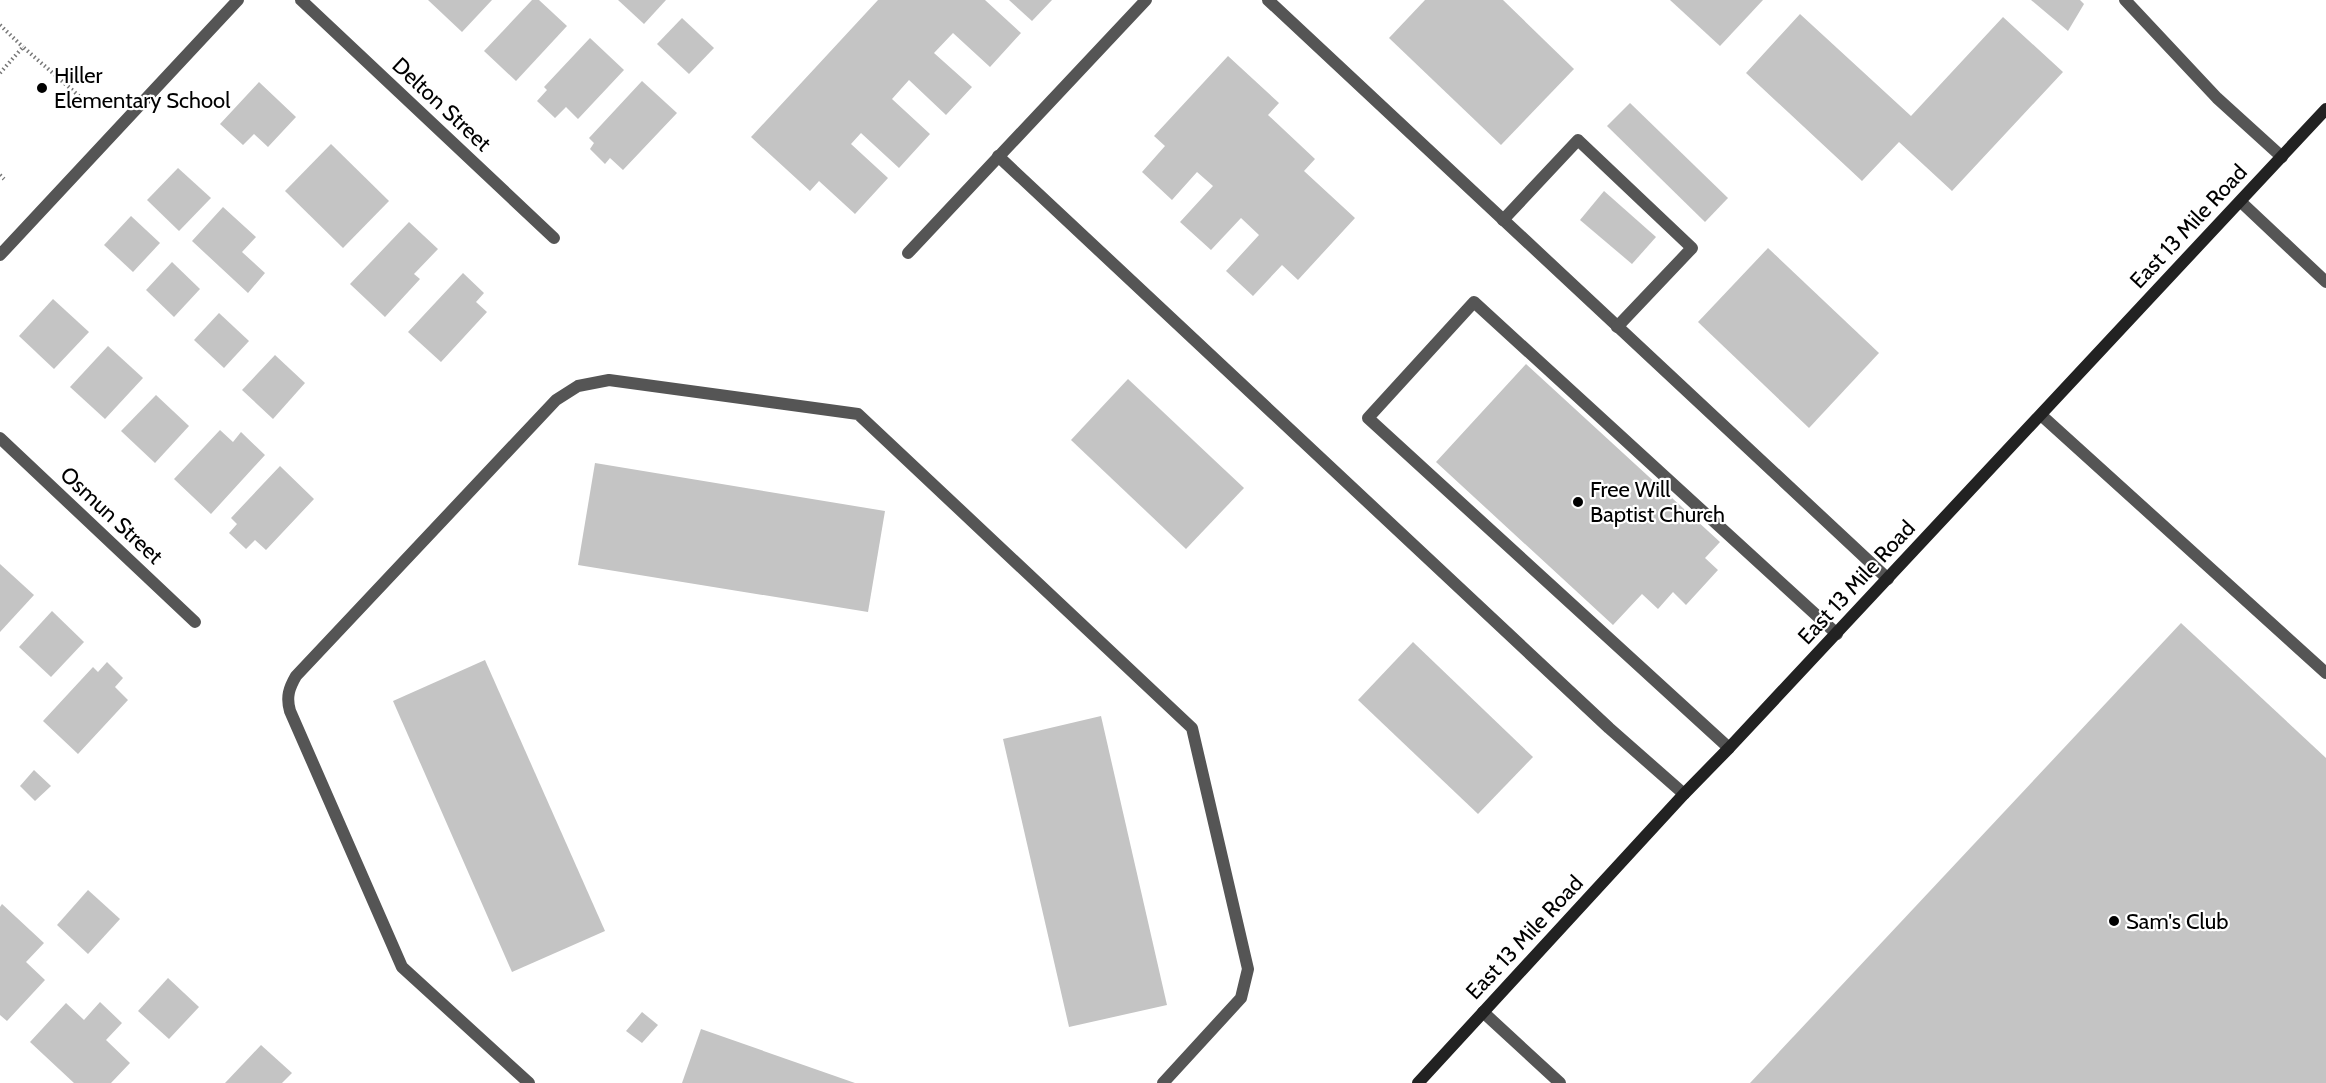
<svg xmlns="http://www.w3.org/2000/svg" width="2326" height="1083" viewBox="0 0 2326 1083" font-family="Cabin,sans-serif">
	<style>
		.building { fill: #c4c4c4 }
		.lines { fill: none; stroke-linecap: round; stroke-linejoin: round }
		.path { stroke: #777; stroke-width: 4; stroke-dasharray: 1.5 3; stroke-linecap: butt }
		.lane { stroke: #555; stroke-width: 12 }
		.street { stroke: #555; stroke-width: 12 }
		.secondary { stroke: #222; stroke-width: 12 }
		.poi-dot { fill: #000; stroke: #fff; stroke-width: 2 }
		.labels { text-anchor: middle; stroke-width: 4.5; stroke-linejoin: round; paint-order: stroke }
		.poi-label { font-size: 22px; fill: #000; stroke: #fff; text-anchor: start }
		.street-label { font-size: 22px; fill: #000; stroke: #fff }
	</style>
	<rect width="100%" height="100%" fill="#fff"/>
	<!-- building -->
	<g class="building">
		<polygon points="428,0 492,0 462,32"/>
		<polygon points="532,0 539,0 567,26 516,81 484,51"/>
		<polygon points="618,0 666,0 644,24"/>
		<polygon points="878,0 985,0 1021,33 990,67 953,33 934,53 972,87 946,115 909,80 892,99 930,134 899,168 861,133 851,144 888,178 855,214 819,181 810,191 751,137"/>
		<polygon points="1009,0 1052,0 1032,21"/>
		<polygon points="1425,0 1503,0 1574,69 1501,145 1389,38"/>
		<polygon points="1670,0 1763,0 1720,46"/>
		<polygon points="2031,0 2080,0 2084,4 2068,31"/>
		<polygon points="1800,14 1911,116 2003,17 2063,72 1952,191 1899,142 1862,181 1746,73"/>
		<polygon points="682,18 714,48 689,74 657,44"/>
		<polygon points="590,38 624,70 578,119 566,107 555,118 537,101 547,90 544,87"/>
		<polygon points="1228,56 1279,103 1268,115 1315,159 1304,171 1355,218 1298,280 1282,265 1253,296 1226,271 1259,235 1241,218 1211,250 1180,222 1213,186 1197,172 1172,200 1142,172 1165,146 1154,136"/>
		<polygon points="642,81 677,113 623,170 610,158 605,164 590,149 594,143 589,138"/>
		<polygon points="259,82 296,117 268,147 254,134 243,145 220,124"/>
		<polygon points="1630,103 1728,198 1705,222 1607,126"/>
		<polygon points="331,144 389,201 343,248 285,191"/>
		<polygon points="178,168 211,198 179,231 147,200"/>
		<polygon points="1604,191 1656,237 1632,264 1580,220"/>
		<polygon points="223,207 256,237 242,252 265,273 248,293 192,241"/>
		<polygon points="131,216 160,243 133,272 104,245"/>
		<polygon points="409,222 438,249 414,274 420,279 385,317 350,284"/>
		<polygon points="1768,248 1879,353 1809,428 1698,322"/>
		<polygon points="172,262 200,289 174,317 146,290"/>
		<polygon points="463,273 484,293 476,302 487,312 441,362 408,332"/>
		<polygon points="53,299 89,332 54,369 19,336"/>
		<polygon points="219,313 249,341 224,368 194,340"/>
		<polygon points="108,346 143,378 105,419 70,387"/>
		<polygon points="275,355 305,383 273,419 242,390"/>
		<polygon points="1526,364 1720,542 1705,558 1718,570 1686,605 1673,592 1658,609 1642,594 1613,625 1436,462"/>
		<polygon points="1128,379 1244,488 1186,549 1071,440"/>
		<polygon points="156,395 189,426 155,463 121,431"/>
		<polygon points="220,430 233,442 241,432 265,455 211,514 174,479"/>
		<polygon points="595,463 885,511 868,612 578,565"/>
		<polygon points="280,466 314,499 266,550 255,540 246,549 229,533 237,524 231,518"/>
		<polygon points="0,564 34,595 0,632"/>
		<polygon points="52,611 84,642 51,677 19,647"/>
		<polygon points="2181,623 2326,758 2326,1083 1750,1083"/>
		<polygon points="1413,642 1533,757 1478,814 1358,700"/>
		<polygon points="485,660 605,931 512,972 393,701"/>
		<polygon points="107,662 123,678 115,687 128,700 78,754 43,721 93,667 98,672"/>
		<polygon points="1101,716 1167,1005 1069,1027 1003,739"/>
		<polygon points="34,770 51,786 35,801 20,786"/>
		<polygon points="88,890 120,919 88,954 57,925"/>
		<polygon points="2,904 44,943 26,962 45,980 7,1021 0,1015 0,907"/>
		<polygon points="168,978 199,1007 169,1039 138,1011"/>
		<polygon points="100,1002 122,1023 106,1040 130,1063 111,1083 74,1083 30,1042 66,1003 84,1020"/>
		<polygon points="642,1012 658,1025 642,1043 626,1031"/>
		<polygon points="701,1029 855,1083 682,1083"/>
		<polygon points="261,1045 292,1073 282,1083 225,1083"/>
	</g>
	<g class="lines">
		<!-- path -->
		<g class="path">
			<polyline points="0,25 23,47"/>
			<polyline points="0,73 23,47 79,96"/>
			<polyline points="0,175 4,179"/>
		</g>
		<!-- lane -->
		<g class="lane">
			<polyline points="1268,0 1888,579"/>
			<polyline points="2125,0 2217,98 2282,157"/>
			<polyline points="998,156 1609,728 1684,794"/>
			<polyline points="2241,202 2326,282"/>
			<polyline points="1503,220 1578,140 1692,248 1617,327"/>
			<polyline points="908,253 1146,0"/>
			<polyline points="2041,415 2326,673"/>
			<polyline points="1729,748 1368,418 1474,302 1837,634"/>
			<polyline points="1483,1012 1560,1083"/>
			<path d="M529 1083 402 967 290 711C286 697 289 688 296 676L556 400 578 386 609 380 858 414 1192 728 1248 969 1241 998 1163 1083"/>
		</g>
		<!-- street -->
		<g class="street">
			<polyline points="301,0 554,238"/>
			<polyline points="0,255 238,0"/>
			<polyline points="0,438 195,622"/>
		</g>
		<!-- secondary -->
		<polyline class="secondary" points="1418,1083 1684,794 1729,748 2326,109"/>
	</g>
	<!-- markers -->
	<g class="poi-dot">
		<circle cx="42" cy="88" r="6"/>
		<circle cx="1578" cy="502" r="6"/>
		<circle cx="2114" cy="921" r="6"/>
	</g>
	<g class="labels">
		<!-- poi labels -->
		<g class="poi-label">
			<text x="54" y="83">Hiller<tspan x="54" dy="25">Elementary School</tspan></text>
			<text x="1590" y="497">Free Will<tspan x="1590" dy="25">Baptist Church</tspan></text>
			<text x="2126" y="929">Sam's Club</text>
		</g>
		<!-- street labels -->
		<g class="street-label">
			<text transform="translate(442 104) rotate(43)" y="8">Delton Street</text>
			<text transform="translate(2188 226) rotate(-47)" y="8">East 13 Mile Road</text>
			<text transform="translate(112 515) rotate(43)" y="8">Osmun Street</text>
			<text transform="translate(1856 582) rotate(-47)" y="8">East 13 Mile Road</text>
			<text transform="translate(1524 937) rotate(-47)" y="8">East 13 Mile Road</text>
		</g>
	</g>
</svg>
